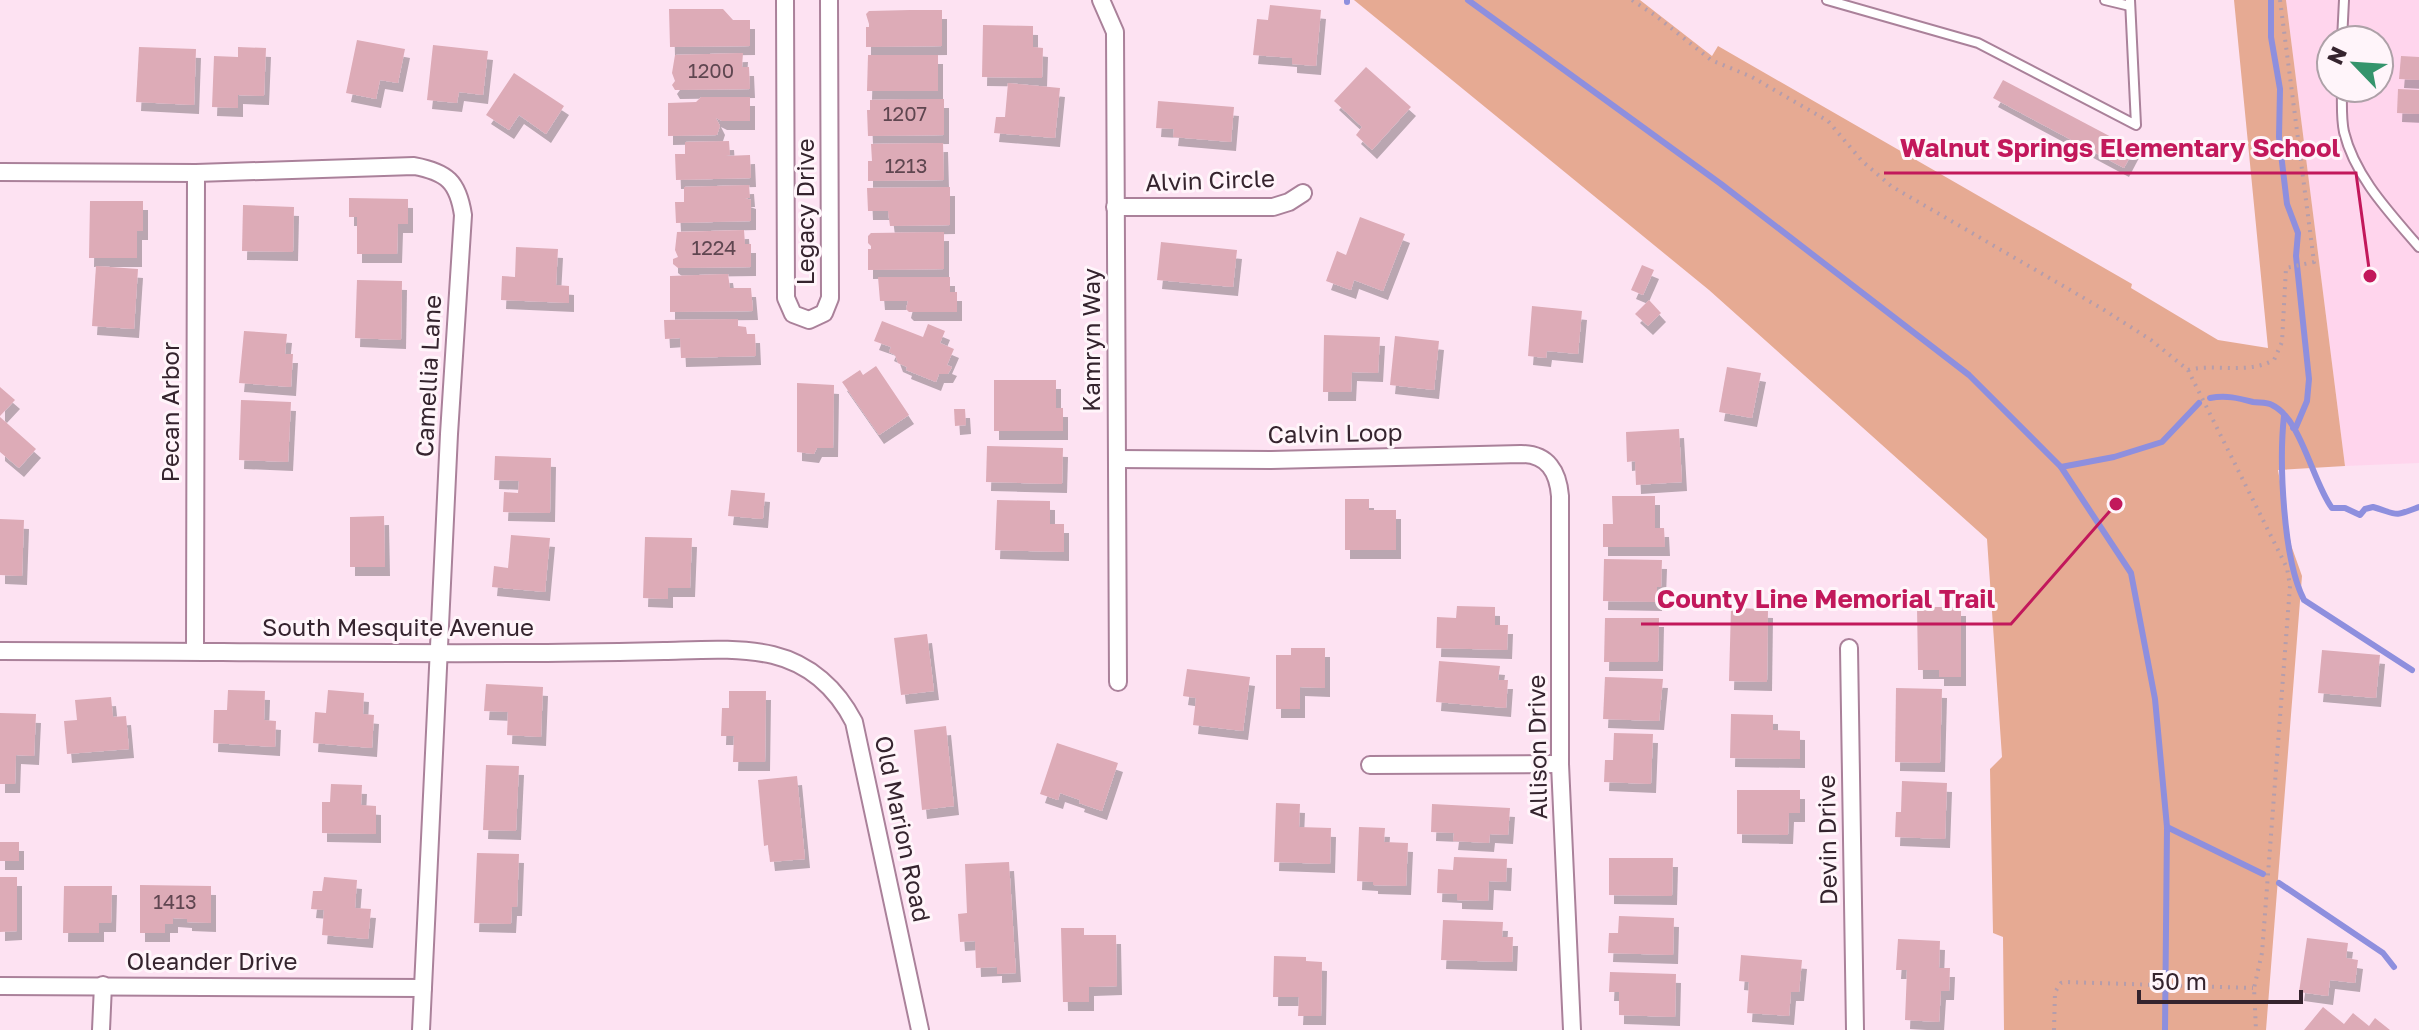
<svg xmlns="http://www.w3.org/2000/svg" width="2419" height="1030" viewBox="0 0 2419 1030" font-family="'Golos Text',sans-serif">
	<style>
		.built { fill: #ffd5ed; fill-rule: evenodd }
		.green { fill: #e6aa93 }
		.lines { fill: none; stroke-linecap: round; stroke-linejoin: round }
		.stream { stroke: #8e8fde; stroke-width: 6 }
		.building { fill: #ddabb7; filter: url(#shadow) }
		.lane-casing { stroke: #aa819a; stroke-width: 12 }
		.street-casing { stroke: #aa819a; stroke-width: 20 }
		.path { stroke: #b59dab; stroke-width: 4; stroke-dasharray: 2 6; stroke-linecap: butt }
		.lane { stroke: #fff; stroke-width: 8 }
		.street { stroke: #fff; stroke-width: 16 }
		.labels { text-anchor: middle; stroke-width: 6; stroke-linejoin: round; paint-order: stroke }
		.number-label { font-size: 20px; fill: #5f4650 }
		.street-label { font-size: 24px; fill: #35242e; stroke: #fff5fa }
		.leader { fill: none; stroke: #c2185b; stroke-width: 3 }
		.callout-dot { fill: #c2185b; stroke: #fff5fa; stroke-width: 3 }
		.callout-label { font-size: 26px; text-anchor: middle; font-weight: bold; fill: #c2185b; stroke: #fff5fa; stroke-width: 6; stroke-linejoin: round; paint-order: stroke }
	</style>
	<defs>
		<filter id="shadow"><feDropShadow dx="5" dy="9" stdDeviation="0" flood-color="#0004"/></filter>
	</defs>
	<rect width="100%" height="100%" fill="#fde2f2"/>
	<!-- built -->
	<path class="built" d="M2286 0H2419V463L2345 466ZM2331 40H2379V88H2331Z"/>
	<!-- green -->
	<polygon class="green" points="1354,0 1640,0 1712,56 1718,46 2132,284 2131,288 2218,340 2268,348 2234,0 2286,0 2345,466 2278,470 2291,545 2302,576 2266,1030 2004,1030 2003,937 1993,933 1990,769 2002,757 1987,539 1709,290"/>
	<g class="lines">
		<!-- stream -->
		<g class="stream">
			<polyline points="1468,0 1721,184 1969,375 2061,467 2131,573 2155,699 2167,827 2165,1030"/>
			<polyline points="2271,0 2271,37 2280,89 2279,137 2287,204 2298,233 2296,256 2309,379 2307,401 2296,427 2293,428"/>
			<polyline points="1347,2 1347,0"/>
			<path d="M2210 398C2226 395 2238 398 2253 402 2259 403 2267 402 2272 405 2301 418 2313 483 2332 508H2345L2360 515 2365 509 2373 507C2400 515 2392 517 2419 507"/>
			<path d="M2284 416C2279 461 2283 560 2304 600L2412 670"/>
			<polyline points="2061,467 2114,457 2162,442 2199,403"/>
			<polyline points="2167,827 2263,874"/>
			<polyline points="2279,883 2383,953 2394,967"/>
		</g>
	</g>
	<!-- building -->
	<g class="building">
		<polygon points="1270,5 1321,10 1316,66 1292,64 1292,58 1253,55 1257,19 1268,20"/>
		<polygon points="669,9 723,9 733,20 750,20 750,46 670,47"/>
		<polygon points="910,10 942,10 942,46 866,47 866,27 869,27 869,24 866,14 869,11"/>
		<polygon points="983,25 1033,26 1033,47 1043,48 1042,78 982,77"/>
		<polygon points="357,40 405,49 398,83 380,80 376,99 346,93"/>
		<polygon points="433,45 488,51 483,95 459,92 457,103 427,100"/>
		<polygon points="139,47 196,49 194,105 136,102"/>
		<polygon points="238,47 266,48 264,96 238,95 238,108 212,107 214,56 238,57"/>
		<polygon points="743,53 742,67 749,67 750,89 675,90 672,85 675,81 672,73 675,55"/>
		<polygon points="868,55 938,55 938,91 867,91"/>
		<polygon points="2401,56 2419,57 2419,80 2399,79"/>
		<polygon points="1366,67 1411,107 1372,150 1356,135 1362,127 1334,101"/>
		<polygon points="514,73 564,106 546,134 519,115 509,130 486,115"/>
		<polygon points="2003,80 2134,149 2124,168 1993,98"/>
		<polygon points="1008,83 1060,88 1055,138 994,133 996,117 1005,117"/>
		<polygon points="2398,89 2419,90 2419,114 2397,113"/>
		<polygon points="701,97 750,97 750,121 722,121 716,118 720,126 717,135 668,136 668,103 696,102"/>
		<polygon points="911,99 944,99 944,135 868,136 867,110 870,110 870,100"/>
		<polygon points="1158,101 1234,107 1231,142 1173,137 1174,129 1156,128"/>
		<polygon points="729,141 730,155 726,156 750,155 751,178 676,180 675,154 685,154 685,142"/>
		<polygon points="943,143 944,180 868,181 868,161 872,161 871,144"/>
		<polygon points="749,185 750,198 745,198 751,200 751,221 676,223 675,202 684,202 684,187"/>
		<polygon points="950,187 950,225 890,226 888,211 868,211 867,188"/>
		<polygon points="349,198 408,199 408,224 398,224 397,254 357,254 357,217 349,217"/>
		<polygon points="90,201 143,201 143,231 137,231 137,258 89,258"/>
		<polygon points="243,205 294,207 293,252 242,251"/>
		<polygon points="1360,217 1405,234 1383,291 1354,280 1351,290 1326,281 1337,251 1346,255"/>
		<polygon points="744,230 745,244 751,244 751,267 678,268 673,264 673,259 678,257 675,250 677,232"/>
		<polygon points="944,232 944,269 868,270 868,249 871,249 871,246 868,243 868,236 871,233"/>
		<polygon points="1161,242 1237,250 1233,287 1157,280"/>
		<polygon points="516,247 558,249 556,285 569,286 569,303 501,300 502,276 515,277"/>
		<polygon points="1642,265 1654,270 1643,295 1631,290"/>
		<polygon points="96,266 138,269 134,329 92,326"/>
		<polygon points="728,274 730,288 751,288 753,311 670,312 670,276"/>
		<polygon points="878,277 950,277 950,292 957,292 957,312 909,312 906,309 908,301 880,301"/>
		<polygon points="357,280 402,281 401,340 355,338"/>
		<polygon points="1649,300 1661,313 1648,326 1635,314"/>
		<polygon points="1532,306 1582,311 1578,354 1547,351 1546,358 1528,356"/>
		<polygon points="738,319 738,326 746,327 747,334 755,334 756,356 681,358 680,338 665,339 664,320"/>
		<polygon points="882,321 923,337 928,324 945,331 940,343 954,349 947,365 952,367 948,374 939,374 936,382 906,370 907,367 898,363 895,355 889,352 891,347 874,341"/>
		<polygon points="244,331 287,334 285,354 293,354 291,387 239,383"/>
		<polygon points="1324,335 1380,337 1378,373 1352,372 1351,392 1323,392"/>
		<polygon points="1395,336 1439,341 1434,390 1390,385"/>
		<polygon points="876,366 909,415 879,435 842,382 860,370 863,375"/>
		<polygon points="1727,367 1761,373 1752,418 1719,412"/>
		<polygon points="994,380 1056,380 1056,408 1063,408 1063,431 994,431"/>
		<polygon points="797,383 834,385 833,448 817,448 814,454 797,452"/>
		<polygon points="0,387 15,400 0,416"/>
		<polygon points="241,400 291,402 288,462 239,460"/>
		<polygon points="954,409 965,409 966,425 955,426"/>
		<polygon points="0,417 36,449 19,468 0,452"/>
		<polygon points="1679,429 1682,482 1636,485 1635,461 1627,462 1626,432"/>
		<polygon points="987,446 1063,448 1062,484 986,482"/>
		<polygon points="495,456 551,458 550,513 503,512 504,492 518,493 519,481 494,480"/>
		<polygon points="731,490 765,493 763,519 728,516"/>
		<polygon points="1612,496 1655,496 1655,528 1664,528 1665,547 1603,547 1603,524 1613,524"/>
		<polygon points="1345,499 1369,499 1369,510 1396,510 1396,550 1345,550"/>
		<polygon points="997,500 1050,501 1050,524 1064,524 1064,552 995,550"/>
		<polygon points="384,516 385,567 350,567 350,517"/>
		<polygon points="0,519 24,520 22,576 0,575"/>
		<polygon points="511,535 550,538 545,592 492,587 494,566 508,568"/>
		<polygon points="645,537 692,538 690,588 668,588 668,599 643,598"/>
		<polygon points="1604,559 1662,560 1661,587 1657,587 1657,602 1603,601"/>
		<polygon points="1457,606 1495,607 1495,625 1508,625 1507,650 1436,648 1437,617 1456,618"/>
		<polygon points="1917,607 1961,607 1961,677 1939,677 1939,670 1918,670"/>
		<polygon points="1731,608 1768,609 1767,682 1729,681"/>
		<polygon points="1605,618 1659,618 1658,662 1604,662"/>
		<polygon points="927,634 934,691 901,695 894,638"/>
		<polygon points="1291,648 1325,648 1325,688 1300,687 1300,709 1276,709 1276,655 1291,655"/>
		<polygon points="2322,650 2380,655 2376,698 2318,693"/>
		<polygon points="1439,661 1500,666 1498,680 1508,680 1506,708 1436,702"/>
		<polygon points="1187,669 1250,677 1243,731 1193,725 1196,698 1183,696"/>
		<polygon points="1605,677 1663,679 1659,721 1603,719"/>
		<polygon points="486,684 543,687 541,737 507,735 508,712 484,711"/>
		<polygon points="1896,688 1942,689 1940,763 1895,762"/>
		<polygon points="228,690 265,691 264,720 276,721 275,747 213,743 214,710 227,710"/>
		<polygon points="328,690 364,693 363,714 374,715 372,748 313,743 315,712 326,713"/>
		<polygon points="729,691 766,691 765,762 733,762 734,736 721,736 722,708 729,708"/>
		<polygon points="111,697 113,717 126,716 129,749 67,754 64,721 77,720 75,700"/>
		<polygon points="0,713 36,714 34,756 16,755 15,784 0,784"/>
		<polygon points="1731,714 1773,715 1773,730 1800,731 1800,759 1730,758"/>
		<polygon points="946,726 954,806 922,810 914,730"/>
		<polygon points="1614,733 1653,734 1651,784 1604,782 1605,760 1613,760"/>
		<polygon points="1057,743 1118,763 1102,811 1079,803 1080,800 1060,793 1058,800 1040,794"/>
		<polygon points="486,765 519,766 516,831 483,830"/>
		<polygon points="797,776 805,859 770,862 768,845 764,846 758,780"/>
		<polygon points="1902,781 1947,783 1945,839 1895,837 1896,812 1901,812"/>
		<polygon points="331,784 362,785 361,805 376,806 376,834 322,833 322,802 330,802"/>
		<polygon points="1737,790 1800,790 1800,813 1789,813 1788,835 1737,834"/>
		<polygon points="1276,803 1300,804 1299,827 1331,828 1330,864 1274,862"/>
		<polygon points="1432,804 1510,808 1508,835 1490,834 1489,843 1453,841 1454,833 1431,832"/>
		<polygon points="1359,827 1385,828 1384,842 1408,843 1406,886 1373,885 1373,882 1357,881"/>
		<rect x="0" y="842" width="19" height="19"/>
		<polygon points="477,853 519,854 517,907 512,907 511,924 474,923"/>
		<polygon points="1454,857 1507,859 1506,882 1489,881 1488,901 1457,900 1457,894 1437,893 1438,869 1453,870"/>
		<polygon points="1609,858 1673,858 1672,896 1609,895"/>
		<polygon points="1009,862 1016,973 997,974 997,967 976,968 975,941 960,942 958,914 967,913 965,864"/>
		<polygon points="0,877 17,877 17,931 0,932"/>
		<polygon points="324,877 357,880 355,908 371,909 368,939 322,935 324,910 311,909 313,891 322,891"/>
		<polygon points="140,885 211,886 211,923 187,922 187,919 173,918 173,924 165,924 165,933 140,933"/>
		<polygon points="64,886 112,886 111,923 99,923 99,933 63,933"/>
		<polygon points="1619,916 1674,918 1673,955 1608,953 1609,933 1618,933"/>
		<polygon points="1443,920 1503,922 1502,937 1513,937 1512,962 1441,960"/>
		<polygon points="1061,928 1084,928 1084,935 1116,935 1117,986 1089,987 1089,1002 1063,1002"/>
		<polygon points="2307,938 2348,943 2346,958 2358,960 2355,983 2330,980 2328,996 2299,992"/>
		<polygon points="1898,939 1940,941 1939,968 1950,968 1949,991 1941,991 1939,1022 1905,1020 1907,970 1896,970"/>
		<polygon points="1741,955 1802,960 1799,992 1791,992 1789,1016 1747,1013 1749,982 1739,981"/>
		<polygon points="1274,956 1306,957 1306,961 1322,962 1321,1016 1298,1016 1299,997 1273,997"/>
		<polygon points="1610,972 1676,974 1675,1017 1619,1015 1619,992 1609,992"/>
		<polygon points="2323,1007 2344,1024 2353,1013 2369,1026 2375,1018 2390,1030 2304,1030"/>
	</g>
	<g class="lines">
		<!-- lane casing -->
		<g class="lane-casing">
			<g id="lane">
				<polyline points="1827,0 1978,43 2136,125 2130,0"/>
				<polyline points="2105,0 2130,6"/>
				<polyline points="2342,40 2344,0"/>
				<path d="M2342 88C2342 102 2341 118 2344 132 2355 177 2390 213 2419 247"/>
			</g>
		</g>
		<!-- street casing -->
		<g class="street-casing">
			<g id="street">
				<polyline points="785,0 786,298 793,314 809,320 824,313 830,298 829,0"/>
				<polyline points="1101,0 1115,32 1118,682"/>
				<path d="M0 172 196 173 414 166C447 172 458 182 463 215L449 434 421 1030"/>
				<polyline points="1115,207 1273,207 1289,202 1303,193"/>
				<path d="M1117 459 1271 460 1521 454C1548 454 1558 472 1560 496V764L1572 1030"/>
				<polyline points="1849,648 1855,1030"/>
				<path d="M0 651C173 651 346 654 520 653 568 653 616 652 664 651 701 650 737 647 773 655 810 664 837 689 854 722L920 1030"/>
				<polyline points="195,651 196,173"/>
				<polyline points="1370,765 1560,764"/>
				<polyline points="0,986 423,988"/>
				<polyline points="101,1030 103,985"/>
			</g>
		</g>
		<!-- path -->
		<g class="path">
			<polyline points="1632,0 1656,16 1711,60 1752,77 1828,121 1862,161 1891,186 2101,308 2151,340 2188,370 2287,568 2290,586 2262,953 2254,988 2256,1030"/>
			<path d="M2188 370C2218 363 2246 375 2274 360L2282 342 2286 268 2314 262 2280 0"/>
			<polyline points="2054,1030 2055,992 2061,983 2066,982 2253,988"/>
		</g>
		<!-- lane -->
		<use href="#lane" class="lane"/>
		<!-- street -->
		<use href="#street" class="street"/>
	</g>
	<g class="labels">
		<!-- number labels -->
		<g class="number-label">
			<text x="711" y="78">1200</text>
			<text x="905" y="121">1207</text>
			<text x="906" y="173">1213</text>
			<text x="714" y="255">1224</text>
			<text x="175" y="909">1413</text>
		</g>
		<!-- street labels -->
		<g class="street-label">
			<text transform="translate(1210 181) rotate(-2)" y="8">Alvin Circle</text>
			<text transform="translate(806 212) rotate(-90)" y="8">Legacy Drive</text>
			<text transform="translate(1092 340) rotate(-90)" y="8">Kamryn Way</text>
			<text transform="translate(429 376) rotate(-87)" y="8">Camellia Lane</text>
			<text transform="translate(171 412) rotate(-90)" y="8">Pecan Arbor</text>
			<text transform="translate(1335 434) rotate(-1)" y="8">Calvin Loop</text>
			<text x="398" y="636">South Mesquite Avenue</text>
			<text transform="translate(1538 747) rotate(-91)" y="8">Allison Drive</text>
			<text transform="translate(902 829) rotate(78)" y="8">Old Marion Road</text>
			<text transform="translate(1828 840) rotate(-91)" y="8">Devin Drive</text>
			<text x="212" y="970">Oleander Drive</text>
		</g>
	</g>
	<!-- callouts -->
	<path class="leader" d="M2370 276L2356 173H1884M2116 504L2011 624H1641"/>
	<g class="callout-dot">
		<circle cx="2370" cy="276" r="8"/>
		<circle cx="2116" cy="504" r="8"/>
	</g>
	<g class="callout-label">
		<text x="2120" y="157">Walnut Springs Elementary School</text>
		<text x="1826" y="608">County Line Memorial Trail</text>
	</g>
	<!-- north arrow -->
	<g transform="translate(2355 64) rotate(295)"><circle r="38" fill="#fff5fa" stroke="#aea1a8" stroke-width="2"/>
	<path d="M0-6L14 30L0 20L-14 30Z" fill="#35946c"/>
	<text y="-12" font-size="22" font-weight="bold" text-anchor="middle" fill="#35242e">N</text>
	</g>
	<!-- scale -->
	<path d="M2139 990v12h162v-12" fill="none" stroke="#35242e" stroke-width="4"/>
	<text x="2151" y="990" font-size="24" fill="#35242e" stroke="#fff5fa" stroke-width="6" paint-order="stroke">50 m</text>
</svg>
